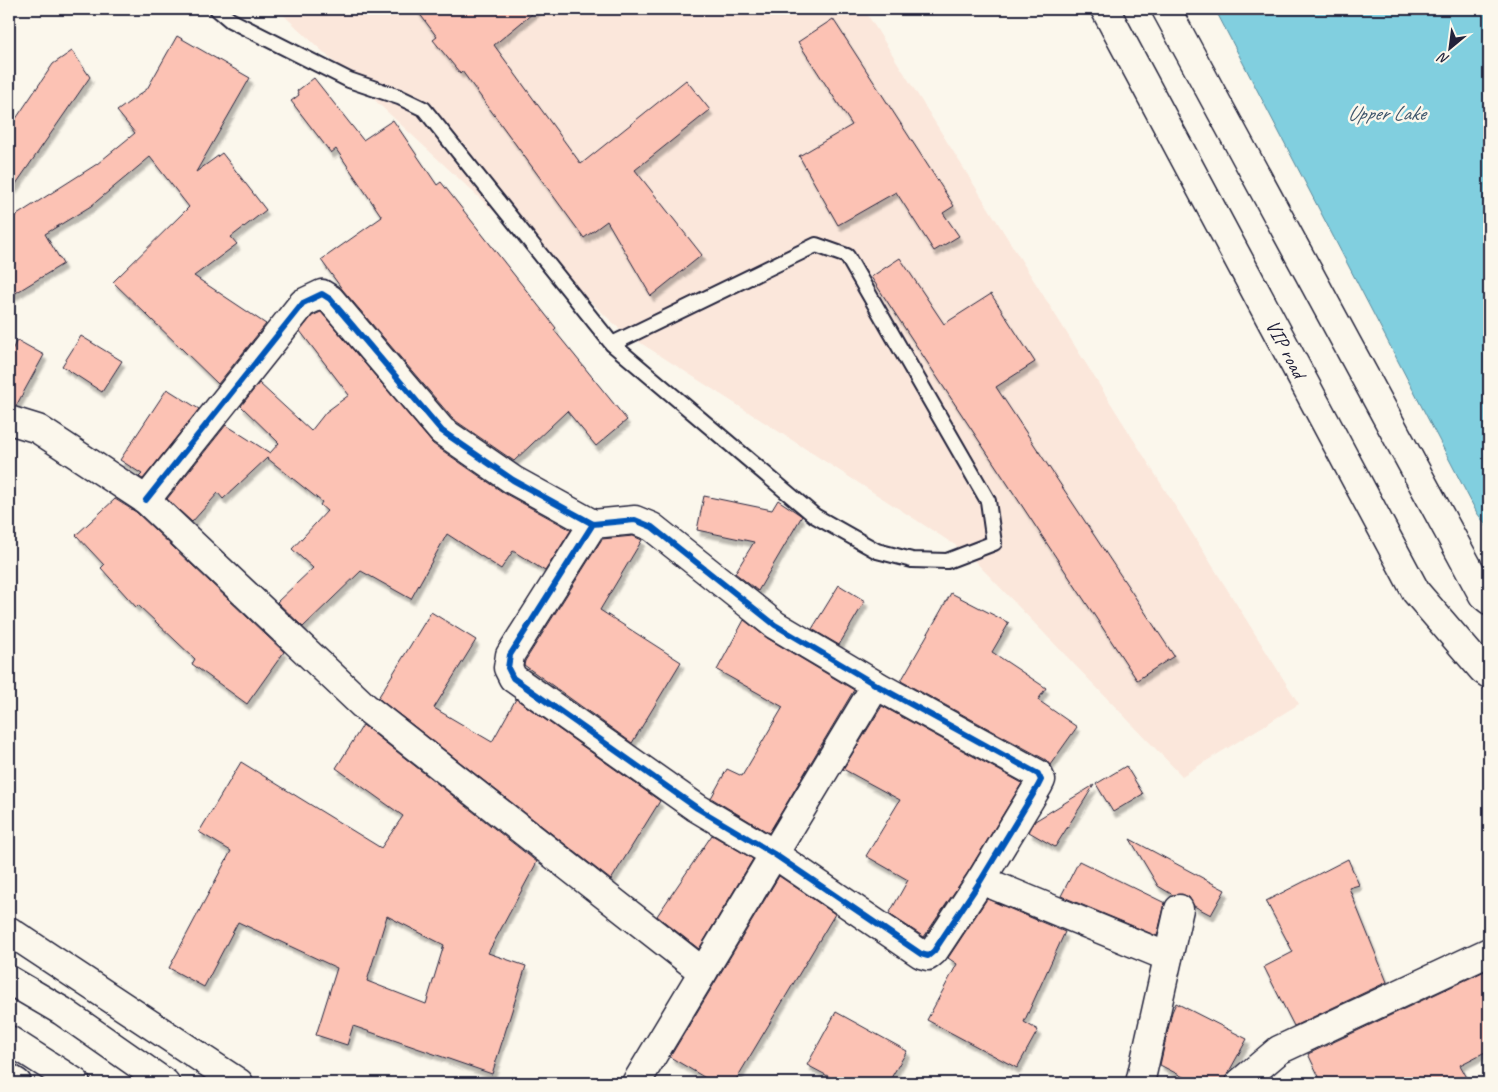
<svg xmlns="http://www.w3.org/2000/svg" width="1498" height="1092" viewBox="0 0 1498 1092" font-family="Caveat,sans-serif">
	<style>
		.built { fill: #fbe7db }
		.water { fill: #81cfdf; stroke: #5b8a9d }
		.building { fill: #fcc2b4; stroke: #22223b; fill-rule: evenodd; filter: url(#shadow) }
		.lines { fill: none; stroke-linecap: round; stroke-linejoin: round }
		.service-casing { stroke: #22223b; stroke-width: 18 }
		.minor-casing { stroke: #22223b; stroke-width: 31 }
		.tertiary-casing { stroke: #22223b; stroke-width: 31 }
		.primary-casing { stroke: #22223b; stroke-width: 31 }
		.service { stroke: #fbf7ec; stroke-width: 14 }
		.minor { stroke: #fbf7ec; stroke-width: 28 }
		.tertiary { stroke: #fbf7ec; stroke-width: 28 }
		.primary { stroke: #fbf7ec; stroke-width: 28 }
		.cycleway-casing { stroke: #fbf7ec; stroke-width: 9 }
		.cycleway { stroke: #0057b8; stroke-width: 6 }
		.labels { text-anchor: middle; stroke-width: 5; stroke-linejoin: round; paint-order: stroke }
		.street-label { font-size: 20px; fill: #22223b; stroke: #fbf7ec }
		.water-label { font-size: 21px; font-style: italic; fill: #3e566c; stroke: #fbf7ec }
	</style>
	<defs>
		<filter id="shadow"><feDropShadow dx="3" dy="5.5" stdDeviation="1" flood-color="#0004"/></filter>
	</defs>
	<rect width="100%" height="100%" fill="#fbf7ec"/>
	<filter id="ink" filterUnits="userSpaceOnUse"><feTurbulence type="fractalNoise" baseFrequency=".02" numOctaves="2"/><feDisplacementMap in="SourceGraphic" scale="10" xChannelSelector="R" yChannelSelector="G"/><feConvolveMatrix kernelMatrix="1 2 1 2 8 2 1 2 1" color-interpolation-filters="sRGB"/></filter>
	<g filter="url(#ink)">
		<!-- built -->
		<polygon class="built" points="277,9 864,9 1299,704 1182,776 966,552 622,331"/>
		<!-- water -->
		<polygon class="water" points="1215,9 1489,9 1489,529 1477,513"/>
		<!-- building -->
		<g class="building">
			<polygon points="416,9 538,9 494,45 581,164 686,80 710,110 635,170 702,255 651,296 607,221 584,238 462,71 460,73 433,40 437,37"/>
			<polygon points="833,19 954,206 943,213 959,236 934,251 896,192 838,225 799,156 852,125 798,42"/>
			<polygon points="177,36 250,78 196,172 222,153 266,210 231,237 237,244 194,276 266,324 218,384 113,282 189,207 150,157 91,206 45,234 63,264 9,297 9,220 97,164 135,133 117,111 147,89"/>
			<polygon points="72,51 90,77 9,194 9,129 53,64"/>
			<polygon points="314,78 363,140 393,120 437,185 441,182 556,328 554,330 627,420 596,446 567,411 514,461 453,419 342,289 321,260 382,217 336,149 331,153 291,101 299,95 297,91"/>
			<polygon points="900,258 944,324 991,294 1035,362 996,387 1174,656 1137,680 871,277"/>
			<polygon points="321,312 433,444 504,493 571,530 545,571 513,551 501,569 447,534 411,599 361,571 303,627 277,602 313,568 292,549 327,511 320,505 322,502 267,458 223,499 218,493 192,522 167,499 226,425 270,453 279,443 241,406 259,383 311,431 326,412 349,395 300,331 312,316"/>
			<polygon points="81,336 122,361 102,392 62,366"/>
			<polygon points="17,340 44,355 16,406 9,405 9,356"/>
			<polygon points="167,389 199,409 143,479 139,477 142,474 120,460"/>
			<polygon points="704,496 772,510 778,500 802,516 758,591 735,573 754,542 697,530"/>
			<polygon points="115,499 136,512 284,652 247,704 192,664 195,659 138,605 136,607 101,568 104,565 76,535"/>
			<polygon points="633,536 642,540 600,610 681,662 632,743 524,665 525,661 602,539"/>
			<polygon points="839,585 865,601 839,645 812,629"/>
			<polygon points="951,593 1009,623 992,652 1046,688 1038,700 1077,727 1050,765 1046,760 901,681"/>
			<polygon points="431,612 476,640 434,708 492,742 516,699 660,801 611,880 378,698"/>
			<polygon points="744,620 767,638 854,690 769,833 711,798 727,769 742,776 783,707 717,670"/>
			<polygon points="882,706 1022,783 968,872 924,937 889,914 908,880 866,856 900,800 843,769"/>
			<path d="M363 725 537 862 488 953 526 966 492 1074 353 1026 347 1045 316 1035 337 968 238 922 204 987 169 968 231 851 199 832 241 762 381 848 403 816 336 768ZM387 916 444 945 426 1004 367 981Z"/>
			<polygon points="1126,766 1143,794 1113,812 1096,784"/>
			<polygon points="1094,785 1055,847 1029,832 1035,821"/>
			<polygon points="712,835 753,859 699,949 657,916"/>
			<polygon points="1130,839 1225,890 1211,915 1194,906 1189,897 1182,894 1173,895 1158,886"/>
			<polygon points="1348,859 1359,885 1349,888 1387,982 1294,1026 1264,967 1293,952 1266,901"/>
			<polygon points="1079,861 1165,903 1157,936 1061,896"/>
			<polygon points="779,876 835,914 734,1083 714,1083 670,1057"/>
			<polygon points="987,899 1065,932 1024,1022 1038,1030 1017,1068 927,1020 957,964 948,958"/>
			<polygon points="1489,969 1489,1050 1460,1065 1470,1083 1322,1083 1308,1054"/>
			<polygon points="1176,1003 1247,1039 1226,1077 1225,1083 1195,1083 1160,1065 1172,1012"/>
			<polygon points="836,1012 907,1051 888,1083 841,1083 807,1065"/>
		</g>
		<g class="lines">
			<!-- service casing -->
			<g class="service-casing">
				<polyline id="service" points="217,9 230,20 349,80 399,97 424,109 612,344 815,516 877,551 912,560 947,561 994,543 988,501 847,256 816,245 612,344"/>
			</g>
			<!-- minor casing -->
			<g class="minor-casing">
				<g id="minor">
					<polyline points="9,420 38,429 146,500 365,707 703,972"/>
					<polyline points="146,500 303,303 322,294 330,299 442,431 513,480 593,524 635,520 652,527 775,625 876,685 1038,774 1041,780 1038,786 981,880 934,951 928,956 921,954 774,854 697,808 513,678 508,668 510,655 593,524"/>
					<polyline points="981,880 1168,957"/>
					<polyline points="636,1083 876,685"/>
					<polyline points="1140,1083 1179,909"/>
					<polyline points="1240,1083 1279,1050 1489,952"/>
				</g>
			</g>
			<!-- tertiary casing -->
			<g class="tertiary-casing">
				<g id="tertiary">
					<polyline points="9,931 239,1083"/>
					<polyline points="9,1078 17,1083"/>
				</g>
			</g>
			<!-- primary casing -->
			<g class="primary-casing">
				<g id="primary">
					<path id="s1" d="M1105 9 1416 592 1483 670 1489 674"/>
					<polyline points="1166,9 1483,595 1489,600"/>
					<polyline points="9,980 62,1011 165,1083"/>
					<polyline points="9,1040 76,1083"/>
				</g>
			</g>
			<!-- service -->
			<use href="#service" class="service"/>
			<!-- minor -->
			<use href="#minor" class="minor"/>
			<!-- tertiary -->
			<use href="#tertiary" class="tertiary"/>
			<!-- primary -->
			<use href="#primary" class="primary"/>
			<!-- cycleway casing -->
			<g class="cycleway-casing">
				<polyline id="cycleway" points="146,500 303,303 322,294 330,299 442,431 513,480 593,524 635,520 652,527 775,625 876,685 1038,774 1041,780 1038,786 981,880 934,951 928,956 921,954 774,854 697,808 513,678 508,668 510,655 593,524"/>
			</g>
			<!-- cycleway -->
			<use href="#cycleway" class="cycleway"/>
		</g>
	</g>
	<g class="labels">
		<!-- street labels -->
		<g class="street-label">
			<text dy="7" stroke="none"><textPath href="#s1" startOffset="385">VIP road</textPath></text>
		</g>
		<!-- water labels -->
		<g class="water-label">
			<text x="1386" y="120">Upper Lake</text>
		</g>
	</g>
	<!-- margin -->
	<rect width="1498" height="1092" fill="none" stroke="#fbf7ec" stroke-width="30"/>
	<rect x="15" y="15" width="1468" height="1062" fill="none" stroke="#22223b" stroke-width="2" filter="url(#ink)"/>
	<!-- north arrow -->
	<g transform="translate(1450 48) rotate(209)" stroke="#fbf7ec" stroke-width="4" paint-order="stroke">
	<path d="M0-4L9 19L0 12L-9 19Z" fill="#22223b"/>
	<text y="-8" font-size="14" font-weight="bold" text-anchor="middle" fill="#22223b">N</text>
	</g>
</svg>
